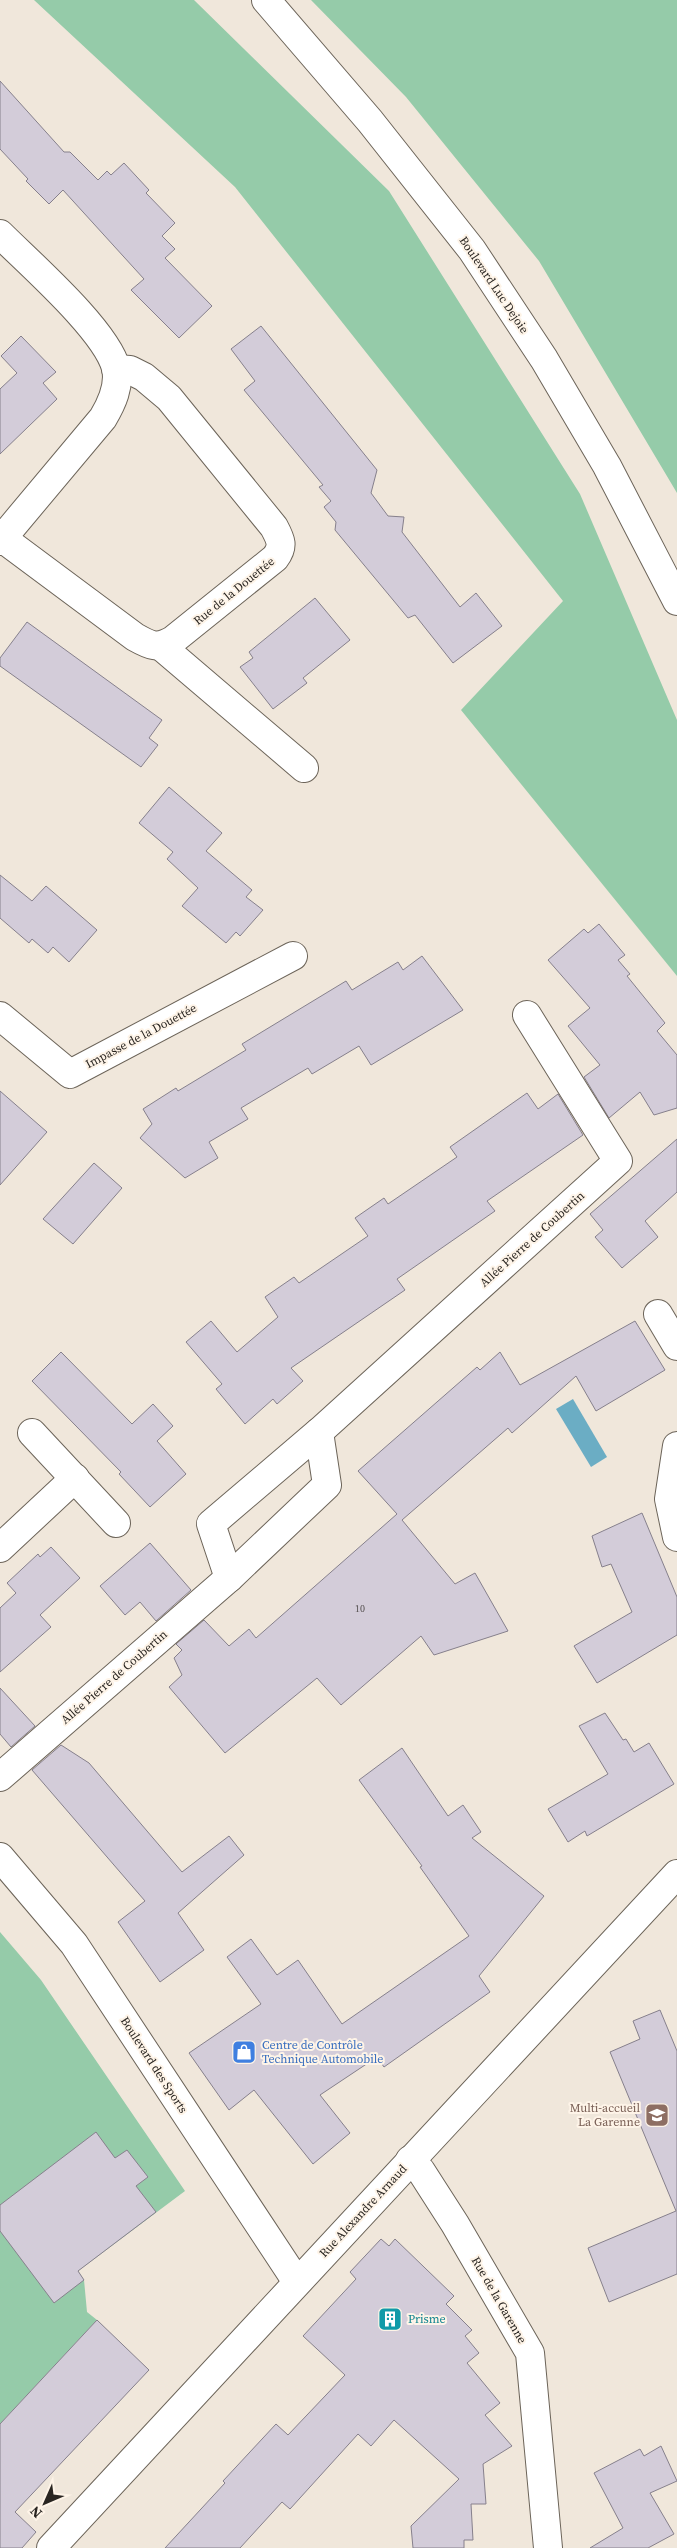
<svg xmlns="http://www.w3.org/2000/svg" width="677" height="2548" viewBox="0 0 677 2548" font-family="'Source Serif 4',serif">
	<style>
		.green { fill: #95cba9 }
		.water { fill: #6badc4 }
		.building { fill: #d3ccd9; stroke: #86808c }
		.lines { fill: none; stroke-linecap: round; stroke-linejoin: round }
		.street-casing { stroke: #6c6459; stroke-width: 30 }
		.secondary-casing { stroke: #6c6459; stroke-width: 30 }
		.street { stroke: #fff; stroke-width: 28 }
		.secondary { stroke: #fff; stroke-width: 28 }
		.labels { text-anchor: middle; stroke-width: 4; stroke-linejoin: round; paint-order: stroke }
		.number-label { font-size: 10px; fill: #544f4f }
		.street-label { font-size: 12px; fill: #292521; stroke: #fef4e8 }
		.shop-label { font-size: 12px; fill: #366cbe; stroke: #fef4e8; text-anchor: start }
		.education-label { font-size: 12px; fill: #785e54; stroke: #fef4e8; text-anchor: end }
		.culture-label { font-size: 12px; fill: #0d838f; stroke: #fef4e8; text-anchor: start }
	</style>
	<rect width="100%" height="100%" fill="#f0e7db"/>
	<!-- green -->
	<g class="green">
		<polygon points="34,0 194,0 389,191 580,494 677,720 677,976 461,710 563,601 235,187"/>
		<polygon points="311,0 677,0 677,493 539,261 406,97"/>
		<polygon points="0,1932 41,1980 185,2191 78,2271 84,2280 87,2312 97,2320 0,2424"/>
	</g>
	<!-- water -->
	<polygon class="water" points="573,1399 607,1457 591,1467 556,1409"/>
	<!-- building -->
	<g class="building">
		<polygon points="0,81 64,152 70,152 98,180 107,171 111,175 124,163 149,190 146,193 175,223 162,236 175,249 165,258 212,306 179,338 131,290 144,279 63,190 49,204 26,181 28,179 0,149"/>
		<polygon points="261,326 377,470 371,493 388,516 404,517 402,532 460,607 476,593 502,626 453,663 415,615 408,618 335,530 336,522 324,507 331,501 319,487 323,485 244,390 255,381 231,349"/>
		<polygon points="21,336 56,372 43,383 57,399 0,454 0,389 17,373 1,356"/>
		<polygon points="315,598 350,640 303,678 307,683 273,709 240,667 253,658 249,652"/>
		<polygon points="27,622 162,720 149,738 158,745 141,767 0,666 0,658"/>
		<polygon points="169,787 222,833 206,851 252,890 246,897 263,910 240,936 236,932 226,943 182,906 198,888 167,859 173,852 139,823"/>
		<polygon points="0,875 32,901 46,886 97,930 69,962 53,947 48,953 32,939 29,943 0,918"/>
		<polygon points="599,924 625,955 618,960 630,974 627,976 665,1023 657,1031 677,1055 677,1108 654,1115 640,1092 609,1118 584,1077 600,1065 568,1026 590,1008 548,960 584,929 588,933"/>
		<polygon points="422,956 463,1010 371,1065 359,1046 312,1074 308,1068 241,1108 248,1119 209,1142 218,1158 185,1178 140,1138 152,1124 143,1109 176,1088 178,1091 246,1050 242,1044 346,981 352,990 398,962 403,970"/>
		<polygon points="0,1091 47,1132 0,1185"/>
		<polygon points="527,1093 538,1109 558,1094 583,1135 487,1201 495,1211 397,1279 405,1290 291,1368 303,1381 277,1404 273,1399 245,1424 216,1389 222,1384 186,1342 211,1321 237,1352 278,1317 265,1297 294,1277 299,1283 368,1236 355,1218 384,1198 388,1204 457,1157 450,1147"/>
		<polygon points="677,1139 677,1192 645,1221 658,1237 622,1268 595,1237 603,1230 590,1214"/>
		<polygon points="94,1163 122,1188 73,1244 43,1219"/>
		<polygon points="635,1321 665,1370 596,1411 576,1376 512,1433 508,1428 402,1520 455,1584 475,1573 508,1631 434,1655 421,1636 341,1705 317,1678 225,1753 169,1687 182,1675 174,1658 182,1650 176,1644 204,1620 229,1646 249,1629 256,1638 397,1514 358,1471 477,1367 480,1370 500,1352 520,1385"/>
		<polygon points="61,1352 132,1424 153,1404 173,1426 157,1441 186,1474 150,1507 119,1474 121,1472 32,1381"/>
		<polygon points="642,1513 677,1597 677,1635 597,1683 574,1646 632,1612 611,1564 602,1567 592,1536"/>
		<polygon points="150,1543 191,1590 156,1621 140,1602 125,1615 100,1586"/>
		<polygon points="51,1547 80,1578 40,1615 51,1627 0,1672 0,1608 16,1593 7,1583 38,1554 40,1557"/>
		<polygon points="0,1688 35,1726 11,1747 0,1734"/>
		<polygon points="605,1713 623,1740 626,1739 634,1752 649,1743 674,1784 587,1836 585,1831 568,1842 548,1809 608,1774 579,1726"/>
		<polygon points="61,1745 89,1763 182,1872 229,1836 244,1855 178,1913 204,1950 160,1982 118,1922 145,1901 32,1770"/>
		<polygon points="402,1748 448,1816 463,1805 481,1832 472,1838 544,1896 479,1976 490,1992 384,2067 377,2057 320,2095 350,2133 313,2164 254,2090 229,2110 189,2053 261,2004 227,1957 251,1939 277,1975 298,1960 342,2024 469,1936 420,1867 422,1866 359,1780"/>
		<polygon points="660,2010 677,2051 677,2274 609,2302 588,2248 676,2211 610,2052 640,2039 633,2021"/>
		<polygon points="96,2132 115,2158 127,2150 148,2177 136,2186 156,2212 78,2271 84,2280 54,2303 0,2231 0,2205"/>
		<polygon points="381,2239 389,2246 395,2239 454,2296 446,2304 472,2330 465,2336 479,2353 467,2363 500,2403 485,2415 512,2446 483,2464 486,2504 471,2504 473,2540 464,2540 464,2548 413,2548 411,2526 459,2479 394,2420 371,2446 358,2434 290,2509 282,2502 240,2548 165,2548 225,2483 223,2481 276,2424 288,2435 345,2375 303,2336 356,2279 350,2272"/>
		<polygon points="97,2320 149,2370 15,2512 36,2532 22,2548 0,2548 0,2424"/>
		<polygon points="661,2446 677,2481 650,2493 674,2534 648,2548 590,2548 623,2528 594,2473 640,2449 644,2456"/>
	</g>
	<g class="lines">
		<!-- street casing -->
		<g class="street-casing">
			<g id="street">
				<path d="M0 234C29 263 106 330 116 368 120 386 112 403 103 418L0 541"/>
				<path d="M2 538 135 637C151 646 157 649 173 640L275 558C284 546 281 540 274 527L169 398 144 377 130 370 116 369"/>
				<polyline points="162,647 304,768"/>
				<polyline points="0,1016 70,1074 293,956"/>
				<polyline points="658,1314 677,1346"/>
				<polyline points="32,1433 116,1523"/>
				<polyline points="677,1446 669,1499 677,1537"/>
				<polyline points="0,1548 75,1478"/>
				<polyline points="229,1578 211,1524 319,1432"/>
				<polyline points="0,1777 229,1578 327,1485 319,1432 618,1161 527,1015"/>
				<polyline points="0,1857 74,1944 297,2282"/>
				<polyline points="410,2160 421,2171 455,2224 530,2353 548,2548"/>
				<polyline points="51,2548 677,1874"/>
			</g>
		</g>
		<!-- secondary casing -->
		<g class="secondary-casing">
			<polyline id="secondary" points="266,0 370,121 472,250 544,359 607,466 677,601"/>
		</g>
		<!-- street -->
		<use href="#street" class="street"/>
		<!-- secondary -->
		<use href="#secondary" class="secondary"/>
	</g>
	<!-- icons -->
	<defs>
		<g id="shop-square" transform="scale(1.25)"><rect x="-9" y="-9" width="18" height="18" rx="4" fill="#3f7fe0" stroke="#fef4e8"/><path d="M-5-2.5h2.3a2.7 3.5 0 0 1 5.4 0H5L5.5 6h-11ZM-1.5-2.5h3a1.5 2.3 0 0 0-3 0Z" fill="#fff"/></g>
		<g id="school-square" transform="scale(1.25)"><rect x="-9" y="-9" width="18" height="18" rx="4" fill="#8d6e63" stroke="#fef4e8"/><path d="M0-5L7-2L0 1L-7-2ZM-4 1L0 2.5L4 1V4Q0 6-4 4Z" fill="#fff"/></g>
		<g id="building-square" transform="scale(1.25)"><rect x="-9" y="-9" width="18" height="18" rx="4" fill="#0f9aa8" stroke="#fef4e8"/><path d="M-4-6H4V6H1V3H-1V6H-4ZM-2.5-4.3h1.7v1.8h-1.7ZM.8-4.3h1.7v1.8H.8ZM-2.5-1h1.7V.8h-1.7ZM.8-1h1.7V.8H.8Z" fill="#fff"/></g>
	</defs>
	<g fill-rule="evenodd">
		<use href="#shop-square" x="244" y="2052"/>
		<use href="#school-square" x="657" y="2115"/>
		<use href="#building-square" x="390" y="2319"/>
	</g>
	<g class="labels">
		<!-- number labels -->
		<g class="number-label">
			<text x="360" y="1612">10</text>
		</g>
		<!-- street labels -->
		<g class="street-label">
			<text transform="translate(494 285) rotate(56)" y="4">Boulevard Luc Dejoie</text>
			<text transform="translate(234 591) rotate(-39)" y="4">Rue de la Douettée</text>
			<text transform="translate(141 1036) rotate(-28)" y="4">Impasse de la Douettée</text>
			<text transform="translate(532 1239) rotate(-42)" y="4">Allée Pierre de Coubertin</text>
			<text transform="translate(114 1677) rotate(-41)" y="4">Allée Pierre de Coubertin</text>
			<text transform="translate(154 2065) rotate(57)" y="4">Boulevard des Sports</text>
			<text transform="translate(363 2211) rotate(-47)" y="4">Rue Alexandre Arnaud</text>
			<text transform="translate(499 2300) rotate(60)" y="4">Rue de la Garenne</text>
		</g>
		<!-- shop labels -->
		<g class="shop-label">
			<text x="262" y="2049">Centre de Contrôle<tspan x="262" dy="14">Technique Automobile</tspan></text>
		</g>
		<!-- education labels -->
		<g class="education-label">
			<text x="640" y="2112">Multi-accueil<tspan x="640" dy="14">La Garenne</tspan></text>
		</g>
		<!-- culture labels -->
		<g class="culture-label">
			<text x="408" y="2323">Prisme</text>
		</g>
	</g>
	<!-- north arrow -->
	<g transform="translate(45 2503) rotate(225)" stroke="#fef4e8" stroke-width="4" paint-order="stroke">
	<path d="M0-4L9 19L0 12L-9 19Z" fill="#292521"/>
	<text y="-8" font-size="14" font-weight="bold" text-anchor="middle" fill="#292521">N</text>
	</g>
</svg>
